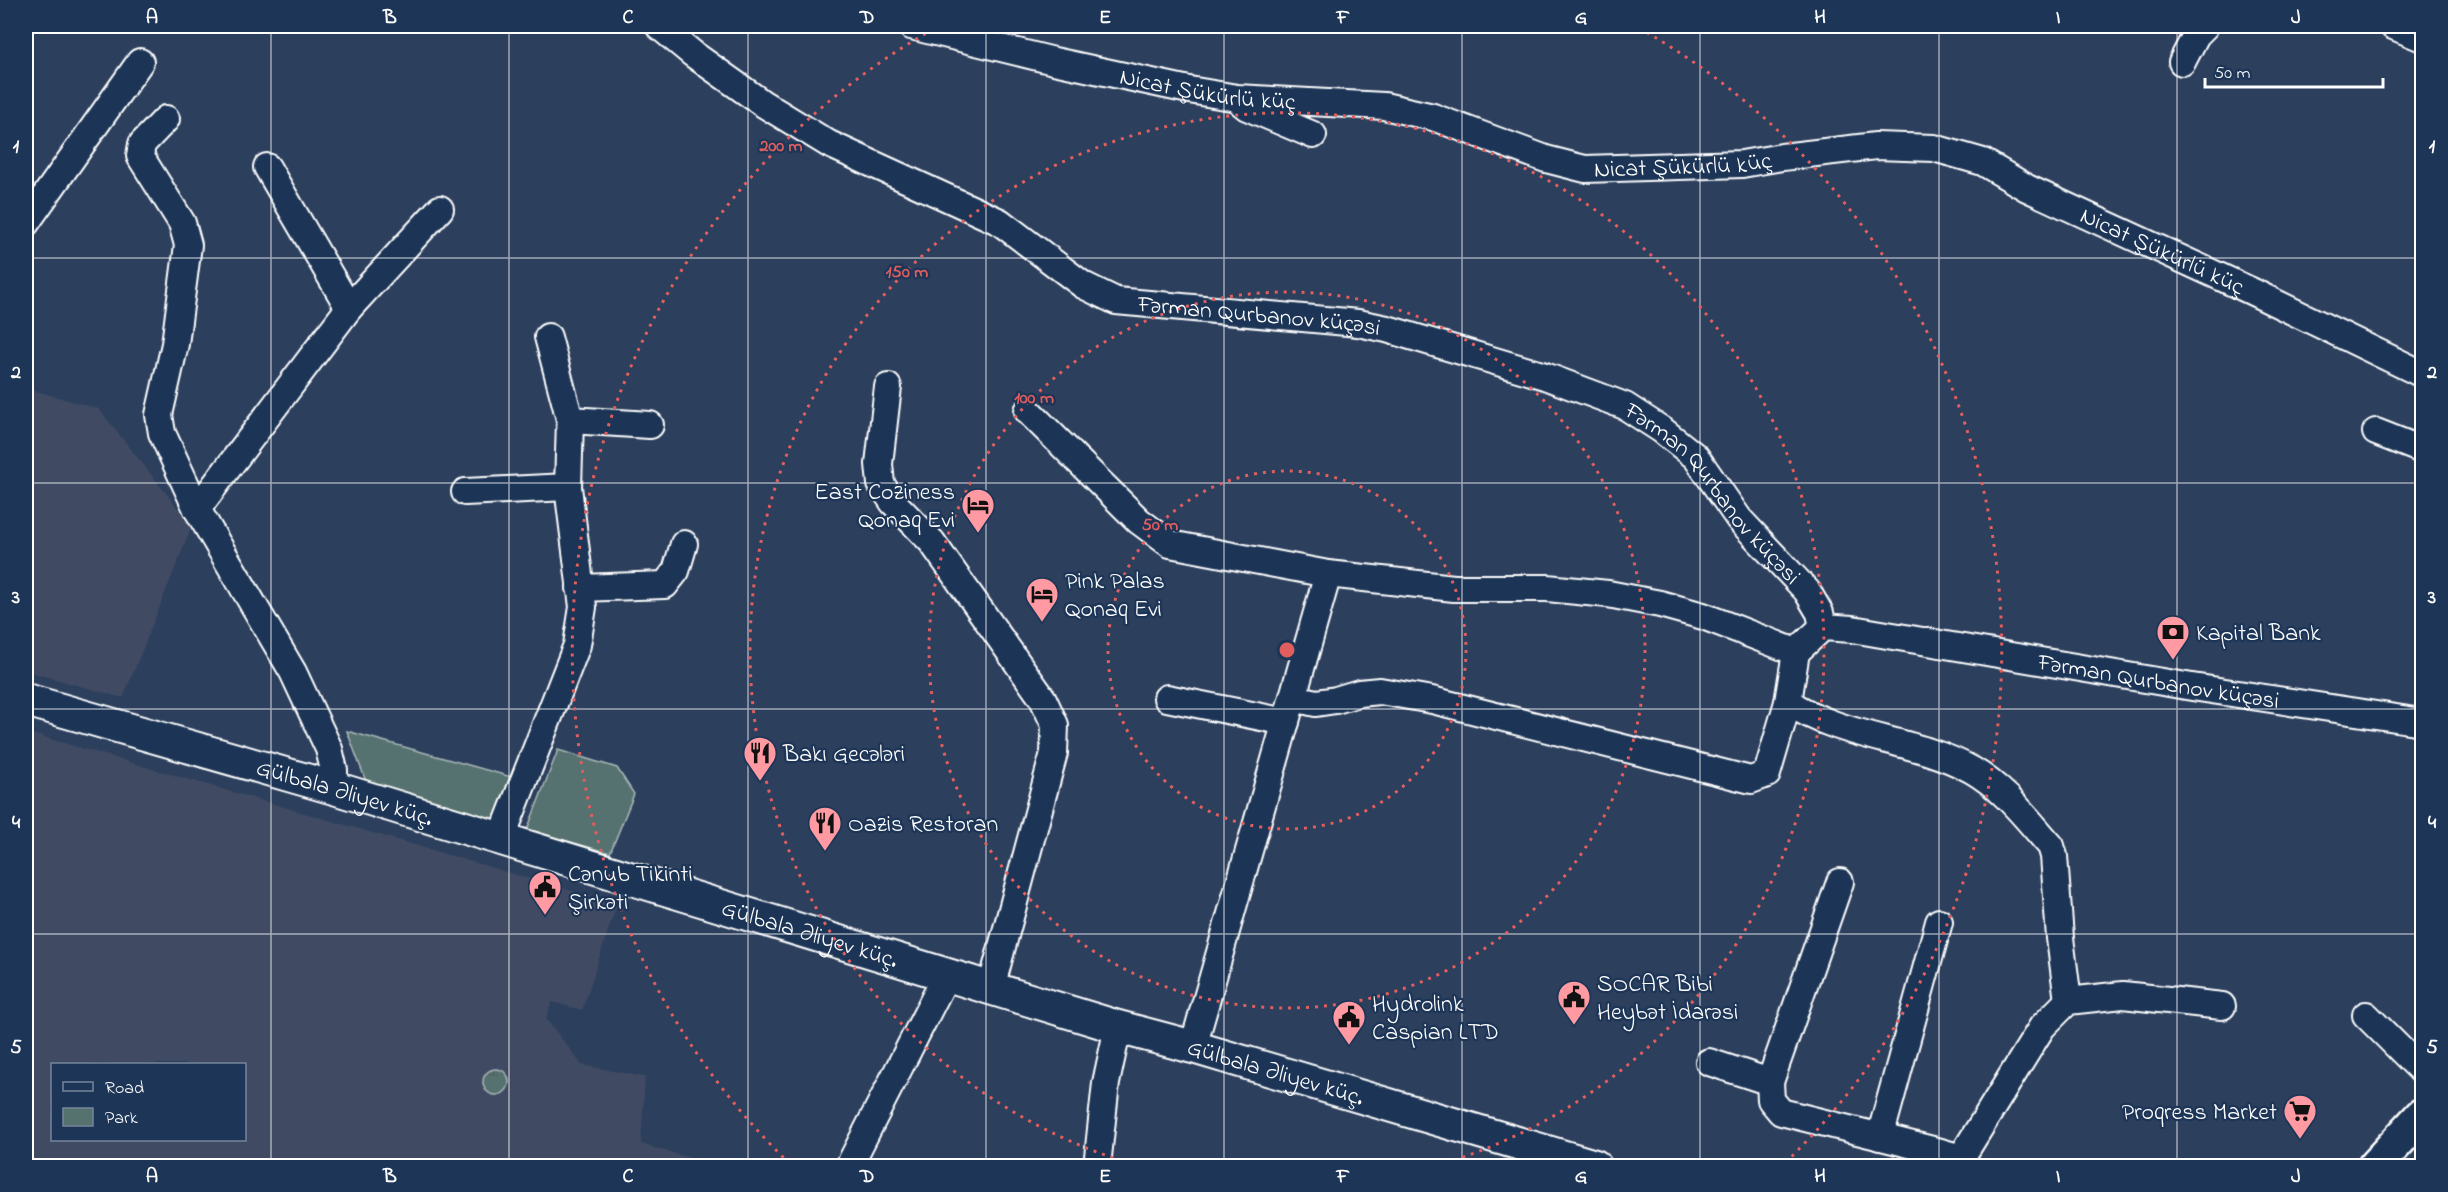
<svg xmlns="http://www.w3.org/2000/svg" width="2448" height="1192" viewBox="0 0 2448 1192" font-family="'Indie Flower',sans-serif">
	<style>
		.built { fill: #3f4b64; fill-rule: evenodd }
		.grass { fill: url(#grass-tufts); stroke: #aab8b7; stroke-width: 1.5 }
		.park { fill: #56726f; stroke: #aab8b7; stroke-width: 1.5 }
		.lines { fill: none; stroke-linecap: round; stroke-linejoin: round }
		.minor-casing { stroke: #fff; stroke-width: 30 }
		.tertiary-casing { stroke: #fff; stroke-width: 36 }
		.secondary-casing { stroke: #fff; stroke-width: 38 }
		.minor { stroke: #1d3557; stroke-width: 26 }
		.tertiary { stroke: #1d3557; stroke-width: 32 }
		.secondary { stroke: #1d3557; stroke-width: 33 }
		.grid { fill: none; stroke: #fff; stroke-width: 1.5; stroke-opacity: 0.55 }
		.ring { fill: none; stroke: #e05e5e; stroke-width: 3; stroke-dasharray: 3 6 }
		.labels { text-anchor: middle; stroke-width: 4.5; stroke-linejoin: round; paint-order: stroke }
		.street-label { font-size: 24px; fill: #fff; stroke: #1d3557 }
		.poi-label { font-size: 24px; fill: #fff; stroke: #1d3557; text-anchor: start }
		.centre { fill: #e05e5e; stroke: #1d3557; stroke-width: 3 }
		.ring-label { font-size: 18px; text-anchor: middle; font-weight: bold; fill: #e05e5e; stroke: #1d3557; stroke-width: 4.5; stroke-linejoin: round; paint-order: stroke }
		.neatline { fill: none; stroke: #fff; stroke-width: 2 }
		.grid-label { font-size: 20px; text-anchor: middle; font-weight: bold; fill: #fff }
	</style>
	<defs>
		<pattern id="grass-tufts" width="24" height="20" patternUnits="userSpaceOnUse" patternTransform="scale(1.5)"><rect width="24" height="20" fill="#56726f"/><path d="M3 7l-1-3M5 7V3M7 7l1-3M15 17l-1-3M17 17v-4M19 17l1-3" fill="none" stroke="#505b5a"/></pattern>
	</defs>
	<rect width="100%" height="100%" fill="#2c3f5d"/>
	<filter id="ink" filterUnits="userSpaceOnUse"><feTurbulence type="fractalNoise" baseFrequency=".0167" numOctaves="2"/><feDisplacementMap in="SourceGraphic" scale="12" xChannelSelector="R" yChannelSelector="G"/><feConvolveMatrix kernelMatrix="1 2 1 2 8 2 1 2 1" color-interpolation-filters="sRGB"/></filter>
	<g filter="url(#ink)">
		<!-- built -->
		<g class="built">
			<polygon points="26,388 99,409 192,526 123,698 26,671"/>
			<path d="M26 732 617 904 582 1010 552 1002 546 1019 582 1065 645 1077 641 1144 718 1166H26ZM52 1064H244V1140H52Z"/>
		</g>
		<!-- grass -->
		<circle class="grass" cx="496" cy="1082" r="13"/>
		<!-- park -->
		<g class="park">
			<polygon points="347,731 515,778 499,821 367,784"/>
			<polygon points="558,750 617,768 634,794 610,853 527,830"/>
		</g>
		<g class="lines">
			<!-- minor casing -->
			<g class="minor-casing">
				<g id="minor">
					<path id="s1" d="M659 26 693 54 762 103 829 144 1000 222 1083 285 1116 301 1358 323 1387 329 1545 376 1625 406 1662 430 1696 457 1739 519 1807 591 1820 613 1823 627 1852 629 2192 687 2422 722"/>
					<path id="s2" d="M911 26 1054 61 1189 90 1237 98 1384 106 1433 117 1546 159 1585 169 1742 164 1782 157 1876 146 1934 148 1983 162 2027 188 2251 291 2422 374"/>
					<polyline points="2393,26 2422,38"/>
					<polyline points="2182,62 2196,35 2205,26"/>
					<polyline points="1242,103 1247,107 1313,135"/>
					<polyline points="166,119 142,144 140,156 182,223 188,245 175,344 159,415 162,433 197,509 293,672 329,749 334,770 334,788"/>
					<polyline points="267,167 349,308"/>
					<polyline points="26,223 140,62"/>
					<polyline points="888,387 879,464 881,484 893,502 932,542 1043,699 1055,725 1054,753 991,988"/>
					<polyline points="1028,411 1139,521 1170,544 1328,574 1454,588 1547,588 1608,594 1660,604 1703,616 1796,652 1823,627"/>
					<polyline points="570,420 650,425"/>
					<polyline points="2376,432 2422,450"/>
					<polyline points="465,492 568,487"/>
					<polyline points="197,509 349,308 440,209"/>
					<polyline points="580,588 665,585 676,571 684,544"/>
					<path d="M1796 652 1788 702C1843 739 1915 738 1972 770 2005 789 2027 819 2051 846L2054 856 2060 938 2068 1001"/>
					<polyline points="1167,698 1286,722"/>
					<polyline points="1293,698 1316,703 1336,700 1359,693 1380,691 1432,700 1751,780 1767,774 1788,702"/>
					<polyline points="501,839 577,645 583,607 568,487 570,420 548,337"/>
					<polyline points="1840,882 1770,1082 1771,1100 1781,1112 1937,1151 1961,1158 1965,1166"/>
					<polyline points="2366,1015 2422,1071"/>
					<polyline points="1193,1047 1328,574"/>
					<polyline points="1709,1062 1770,1082"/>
					<polyline points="1880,1137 1939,922"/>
					<polyline points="1961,1158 2042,1027 2068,1001 2123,995 2222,1006"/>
					<polyline points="849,1166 947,974"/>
					<polyline points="1097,1166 1106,1083 1118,1027"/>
				</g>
			</g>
			<!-- tertiary casing -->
			<g class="tertiary-casing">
				<g id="tertiary">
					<path id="s3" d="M26 700 334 788 1118 1027 1193 1047 1595 1166"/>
				</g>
			</g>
			<!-- secondary casing -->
			<g class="secondary-casing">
				<polyline id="secondary" points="2375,1166 2422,1115"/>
			</g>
			<!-- minor -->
			<use href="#minor" class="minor"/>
			<!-- tertiary -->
			<use href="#tertiary" class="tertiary"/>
			<!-- secondary -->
			<use href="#secondary" class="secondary"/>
		</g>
	</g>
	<!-- grid -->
	<path class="grid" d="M271 26V1166M509 26V1166M748 26V1166M986 26V1166M1224 26V1166M1462 26V1166M1700 26V1166M1939 26V1166M2177 26V1166M26 258H2422M26 483H2422M26 709H2422M26 934H2422"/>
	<!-- distance rings -->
	<g class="ring">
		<circle cx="1287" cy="650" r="179"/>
		<circle cx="1287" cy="650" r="358"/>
		<path d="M1139 1166A537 537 0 1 1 1435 1166"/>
		<path d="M790 1164A715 715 0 0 1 935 28M1639 28A715 715 0 0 1 1784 1164"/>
	</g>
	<!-- icons -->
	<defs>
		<g id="hotel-pin" transform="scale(1.725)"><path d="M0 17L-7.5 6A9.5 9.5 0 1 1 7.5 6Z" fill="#ff9aa2" stroke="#1d3557"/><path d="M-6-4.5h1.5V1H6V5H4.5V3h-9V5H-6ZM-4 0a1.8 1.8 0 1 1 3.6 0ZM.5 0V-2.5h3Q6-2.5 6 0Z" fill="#111"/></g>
		<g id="bank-pin" transform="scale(1.725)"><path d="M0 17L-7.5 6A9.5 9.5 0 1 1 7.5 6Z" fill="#ff9aa2" stroke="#1d3557"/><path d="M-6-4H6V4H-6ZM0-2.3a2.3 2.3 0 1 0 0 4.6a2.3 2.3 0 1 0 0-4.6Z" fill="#111"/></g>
		<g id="restaurant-pin" transform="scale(1.725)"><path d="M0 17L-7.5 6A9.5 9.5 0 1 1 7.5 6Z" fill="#ff9aa2" stroke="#1d3557"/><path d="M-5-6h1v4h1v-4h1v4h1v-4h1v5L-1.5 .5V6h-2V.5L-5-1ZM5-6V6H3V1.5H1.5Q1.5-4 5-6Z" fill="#111"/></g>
		<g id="civic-pin" transform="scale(1.725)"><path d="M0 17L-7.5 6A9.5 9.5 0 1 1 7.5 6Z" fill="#ff9aa2" stroke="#1d3557"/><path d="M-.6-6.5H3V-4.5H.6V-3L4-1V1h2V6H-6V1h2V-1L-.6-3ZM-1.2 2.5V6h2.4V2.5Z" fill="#111"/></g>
		<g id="supermarket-pin" transform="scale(1.725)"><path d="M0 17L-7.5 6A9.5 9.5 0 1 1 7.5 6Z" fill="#ff9aa2" stroke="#1d3557"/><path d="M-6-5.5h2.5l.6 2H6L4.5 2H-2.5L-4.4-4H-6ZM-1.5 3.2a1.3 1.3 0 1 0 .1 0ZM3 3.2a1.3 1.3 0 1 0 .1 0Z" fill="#111"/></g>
	</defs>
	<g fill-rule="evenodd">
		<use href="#hotel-pin" x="978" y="505"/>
		<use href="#hotel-pin" x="1042" y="594"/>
		<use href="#bank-pin" x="2173" y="632"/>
		<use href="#restaurant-pin" x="760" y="753"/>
		<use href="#restaurant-pin" x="825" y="823"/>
		<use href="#civic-pin" x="545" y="887"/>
		<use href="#civic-pin" x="1574" y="997"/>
		<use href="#civic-pin" x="1349" y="1017"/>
		<use href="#supermarket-pin" x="2300" y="1111"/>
	</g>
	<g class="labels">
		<!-- street labels -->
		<g class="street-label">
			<text dy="8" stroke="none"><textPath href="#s2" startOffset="304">Nicat Şükürlü küç</textPath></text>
			<text dy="8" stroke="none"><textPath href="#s2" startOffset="790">Nicat Şükürlü küç</textPath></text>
			<text dy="8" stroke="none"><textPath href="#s2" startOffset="1294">Nicat Şükürlü küç</textPath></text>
			<text dy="8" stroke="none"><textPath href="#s1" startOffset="680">Fərman Qurbanov küçəsi</textPath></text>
			<text dy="8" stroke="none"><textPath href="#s1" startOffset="1184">Fərman Qurbanov küçəsi</textPath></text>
			<text dy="8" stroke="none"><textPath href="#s1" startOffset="1701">Fərman Qurbanov küçəsi</textPath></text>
			<text dy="8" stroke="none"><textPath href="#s3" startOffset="332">Gülbala Əliyev küç.</textPath></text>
			<text dy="8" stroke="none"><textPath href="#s3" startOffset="818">Gülbala Əliyev küç.</textPath></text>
			<text dy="8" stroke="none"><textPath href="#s3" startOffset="1304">Gülbala Əliyev küç.</textPath></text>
		</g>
		<!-- poi labels -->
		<g class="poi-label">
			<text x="955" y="499" text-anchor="end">East Coziness<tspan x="955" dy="28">Qonaq Evi</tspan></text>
			<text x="1065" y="588">Pink Palas<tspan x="1065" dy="28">Qonaq Evi</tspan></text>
			<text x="2196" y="640">Kapital Bank</text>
			<text x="783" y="761">Bakı Gecələri</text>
			<text x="848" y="831">Oazis Restoran</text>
			<text x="568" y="881">Cənub Tikinti<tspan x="568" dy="28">Şirkəti</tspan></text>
			<text x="1597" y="991">SOCAR Bibi<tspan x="1597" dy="28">Heybət İdarəsi</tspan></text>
			<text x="1372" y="1011">Hydrolink<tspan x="1372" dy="28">Caspian LTD</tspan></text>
			<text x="2277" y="1119" text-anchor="end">Proqress Market</text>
		</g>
	</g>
	<circle cx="1287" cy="650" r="9" class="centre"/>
	<g class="ring-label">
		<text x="781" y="151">200 m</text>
		<text x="907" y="277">150 m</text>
		<text x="1034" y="403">100 m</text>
		<text x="1160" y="530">50 m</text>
	</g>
	<!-- margin -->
	<rect width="2448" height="1192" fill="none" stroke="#1d3557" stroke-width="66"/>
	<!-- legend -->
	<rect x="51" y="1063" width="195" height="78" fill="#1d3557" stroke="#77869a" stroke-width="1.5"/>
	<rect x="63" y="1082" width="30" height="9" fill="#1d3557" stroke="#77869a" stroke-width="1.5"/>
	<text x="105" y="1093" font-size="18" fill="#ffffff">Road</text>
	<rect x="63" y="1108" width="30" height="18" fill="#56726f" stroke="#77869a" stroke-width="1.5"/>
	<text x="105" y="1123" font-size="18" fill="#ffffff">Park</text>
	<!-- scale -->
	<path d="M2205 78v9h178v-9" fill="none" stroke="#ffffff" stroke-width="3"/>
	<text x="2214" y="78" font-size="18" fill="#ffffff" stroke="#1d3557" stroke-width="4.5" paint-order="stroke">50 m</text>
	<rect x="33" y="33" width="2382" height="1126" class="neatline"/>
	<g class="grid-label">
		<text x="152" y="23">A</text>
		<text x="390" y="23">B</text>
		<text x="628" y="23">C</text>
		<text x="867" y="23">D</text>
		<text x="1105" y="23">E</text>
		<text x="1343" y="23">F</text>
		<text x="1581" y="23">G</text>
		<text x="1820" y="23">H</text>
		<text x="2058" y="23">I</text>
		<text x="2296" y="23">J</text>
		<text x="16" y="152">1</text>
		<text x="2432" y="152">1</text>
		<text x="16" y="378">2</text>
		<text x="2432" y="378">2</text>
		<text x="16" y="603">3</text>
		<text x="2432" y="603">3</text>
		<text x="16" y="828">4</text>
		<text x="2432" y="828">4</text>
		<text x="16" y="1053">5</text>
		<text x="2432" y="1053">5</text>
		<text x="152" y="1182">A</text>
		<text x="390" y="1182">B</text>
		<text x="628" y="1182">C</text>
		<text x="867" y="1182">D</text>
		<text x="1105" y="1182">E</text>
		<text x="1343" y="1182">F</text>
		<text x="1581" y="1182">G</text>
		<text x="1820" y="1182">H</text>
		<text x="2058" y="1182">I</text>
		<text x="2296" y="1182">J</text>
	</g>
</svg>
